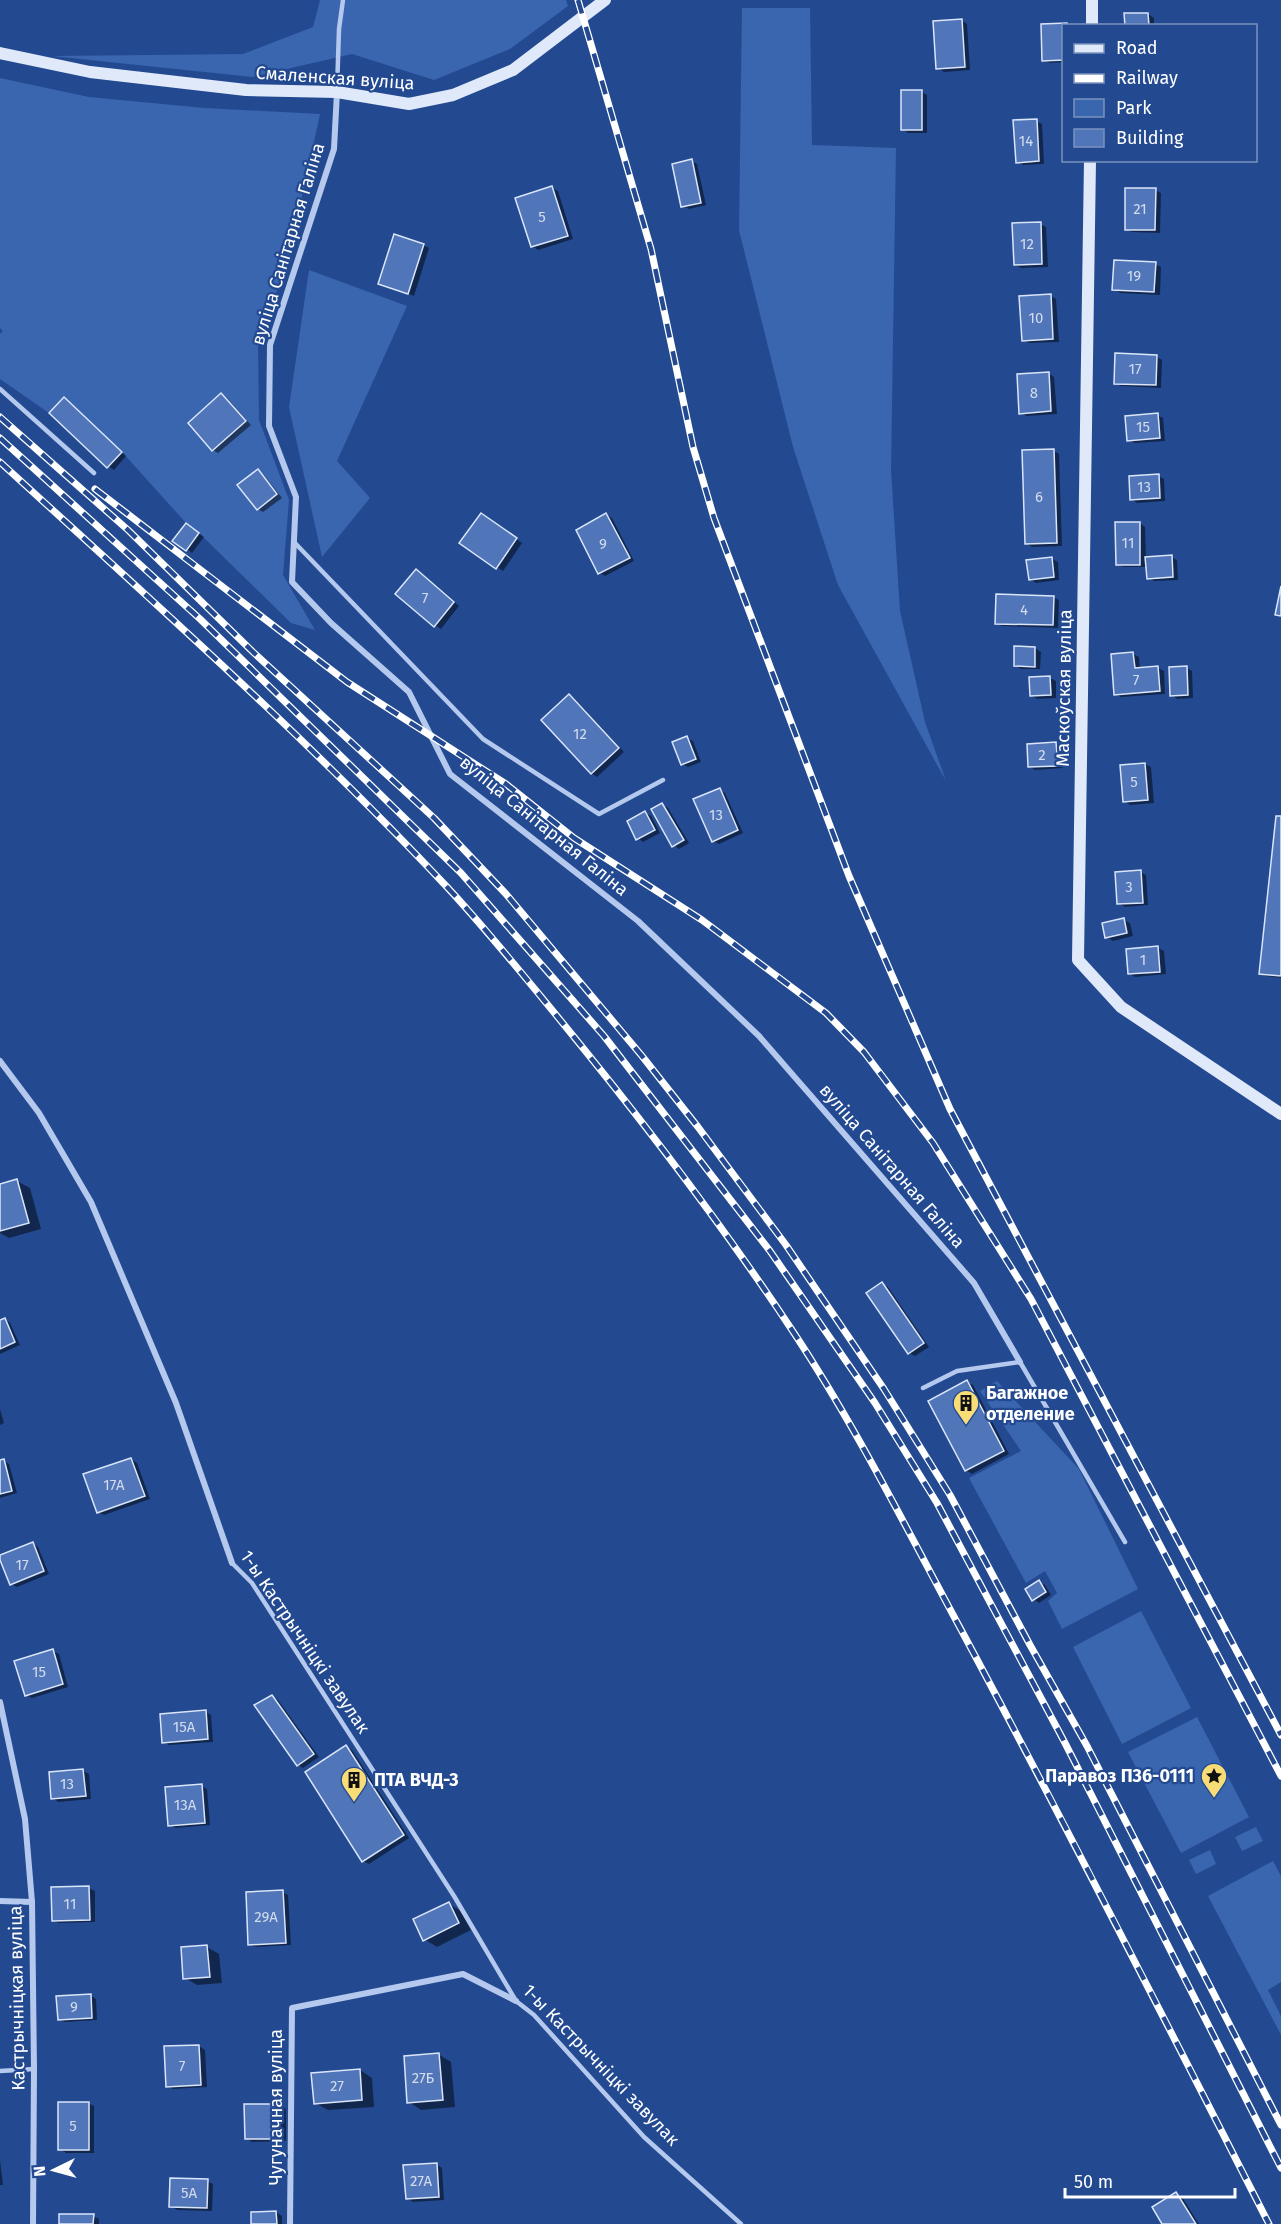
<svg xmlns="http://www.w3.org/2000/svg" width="1281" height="2224" viewBox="0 0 1281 2224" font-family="'Fira Sans',sans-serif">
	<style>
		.green { fill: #3a65af }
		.shadow { fill: #0007 }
		.building { fill: #5075b9; stroke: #dae5f9; stroke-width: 1.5 }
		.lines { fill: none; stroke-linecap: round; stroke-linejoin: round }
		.lane { stroke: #b4c9ed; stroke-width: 4.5 }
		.street { stroke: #b4c9ed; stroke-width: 6 }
		.secondary { stroke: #e0e9fa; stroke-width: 12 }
		.rail-casing { stroke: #fff; stroke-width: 7 }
		.rail { stroke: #234a91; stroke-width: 4.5; stroke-dasharray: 14; stroke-linecap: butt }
		.labels { text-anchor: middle; stroke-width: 4.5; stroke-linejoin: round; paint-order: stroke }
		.number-label { font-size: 15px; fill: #d3dcee }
		.street-label { font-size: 18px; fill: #fff; stroke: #234a91 }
		.poi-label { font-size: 18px; font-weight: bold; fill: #fff; stroke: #234a91; text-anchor: start }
	</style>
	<rect width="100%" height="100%" fill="#234a91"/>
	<!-- green -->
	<g class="green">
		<polygon points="320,0 566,0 568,6 510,49 434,80 352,54 252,77 52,56 243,54 313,27"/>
		<polygon points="742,8 810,8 812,145 896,148 891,470 900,611 925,722 946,781 838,585 793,447 739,230"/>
		<polygon points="0,78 89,97 204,108 320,114 289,256 258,344 259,420 289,500 283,575 315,630 291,623 199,533 186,523 122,452 64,397 49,413 0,379 0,334 3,331 0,328"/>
		<polygon points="309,270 407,306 337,461 370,498 322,557 289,407"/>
		<polygon points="997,1381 1079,1469 1138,1589 1062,1629 1048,1601 1057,1593 1045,1571 1026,1583 969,1478 1021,1451 980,1391"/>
		<polygon points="1141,1611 1191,1708 1122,1744 1073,1647"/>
		<polygon points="1197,1717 1249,1817 1181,1853 1128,1752"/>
		<polygon points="1256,1827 1263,1841 1242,1851 1235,1837"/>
		<polygon points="1210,1850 1216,1864 1196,1874 1189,1860"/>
		<polygon points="1273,1861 1281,1876 1281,1982 1268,1990 1281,2016 1281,2035 1208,1896"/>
	</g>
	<!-- shadow -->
	<g class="shadow">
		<polygon points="1148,14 1154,18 1154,26 1126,26"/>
		<polygon points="961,20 967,24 970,70 944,72 938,68"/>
		<polygon points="1043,25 1068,26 1064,26 1064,62 1050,63 1044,60"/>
		<polygon points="922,92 927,95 927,133 908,133 903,129"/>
		<polygon points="1036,121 1042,124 1044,164 1023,165 1017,162"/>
		<polygon points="691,161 697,164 706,205 689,209 683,206"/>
		<polygon points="552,188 558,191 573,239 538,250 532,246"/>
		<polygon points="1155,190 1161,193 1160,233 1132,232 1126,229"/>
		<polygon points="1040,224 1046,227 1048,267 1021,268 1015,265"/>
		<polygon points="423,245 429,248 414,296 380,283"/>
		<polygon points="1155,264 1161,267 1160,295 1120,293 1114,289"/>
		<polygon points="1051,296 1056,299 1059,342 1029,343 1024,340"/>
		<polygon points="1157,357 1162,360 1161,388 1121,386 1115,383"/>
		<polygon points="1048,373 1054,377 1057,414 1027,416 1021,413"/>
		<polygon points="222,395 227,398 251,425 218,453 213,450"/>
		<polygon points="64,399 126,456 114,470 108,466"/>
		<polygon points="1157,415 1163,418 1165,441 1135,443 1129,440"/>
		<polygon points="1054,451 1059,454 1062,546 1032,547 1026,543"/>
		<polygon points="258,471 263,474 282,498 263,512 258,509"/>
		<polygon points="1158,476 1164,479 1165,501 1137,503 1131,499"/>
		<polygon points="606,515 612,518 634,561 605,576 600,573"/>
		<polygon points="487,518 522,543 503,571 461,543"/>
		<polygon points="1140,523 1145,527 1146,559 1171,557 1177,560 1178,580 1154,581 1148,578 1148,567 1123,567 1117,564"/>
		<polygon points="192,528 204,537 192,553 187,549"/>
		<polygon points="1052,559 1058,562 1059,580 1036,583 1030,579"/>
		<polygon points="422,575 459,606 441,629 435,625"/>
		<polygon points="1053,597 1059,600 1058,628 1002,626 996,623"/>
		<polygon points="1035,648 1041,652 1040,669 1021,669 1015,665"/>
		<polygon points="1133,654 1139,657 1140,669 1158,668 1164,671 1165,694 1121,697 1116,694"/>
		<polygon points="1187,668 1192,671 1193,698 1177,699 1172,695"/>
		<polygon points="1050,678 1056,681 1056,698 1037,699 1031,695"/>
		<polygon points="570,695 575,699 624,752 597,777 591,773"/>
		<polygon points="687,738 693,741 701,762 688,767 682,764"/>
		<polygon points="1056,744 1062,747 1063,768 1035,770 1029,766"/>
		<polygon points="1145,764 1151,767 1154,803 1130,805 1125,801"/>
		<polygon points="720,790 725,793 743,833 719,844 713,841"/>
		<polygon points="662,804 668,808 689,843 679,849 674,845"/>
		<polygon points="645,813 651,816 660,833 643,842 638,838"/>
		<polygon points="1281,818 1281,978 1266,976 1261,973"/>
		<polygon points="1140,872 1146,875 1148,905 1125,907 1119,903"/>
		<polygon points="1124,920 1130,923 1133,936 1113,941 1107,937"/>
		<polygon points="1158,948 1164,951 1166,974 1135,977 1129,973"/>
		<polygon points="17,1181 30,1188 41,1229 9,1238 0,1233 0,1186"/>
		<polygon points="882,1284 888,1287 929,1347 915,1356 909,1353"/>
		<polygon points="5,1319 10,1323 20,1345 0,1354 0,1321"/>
		<polygon points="967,1382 973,1385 1009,1454 972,1474 966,1470"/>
		<polygon points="0,1409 4,1423 0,1425"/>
		<polygon points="131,1459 137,1463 150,1499 104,1515 98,1512"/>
		<polygon points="4,1461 9,1464 17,1493 0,1498 0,1462"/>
		<polygon points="33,1543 38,1547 49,1574 17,1587 11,1584"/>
		<polygon points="1039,1582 1045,1585 1051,1595 1039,1603 1033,1599"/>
		<polygon points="53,1651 59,1654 68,1687 32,1698 26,1695"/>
		<polygon points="272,1696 278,1700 319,1757 303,1768 298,1765"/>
		<polygon points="206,1712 211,1715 213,1742 169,1745 164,1742"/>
		<polygon points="347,1747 352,1750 409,1838 369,1864 363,1861"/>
		<polygon points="83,1771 89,1774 91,1799 58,1802 53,1798"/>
		<polygon points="201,1786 207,1789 210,1825 175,1828 170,1825"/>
		<polygon points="89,1888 95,1891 95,1922 59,1923 53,1920"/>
		<polygon points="282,1892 288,1895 291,1945 256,1947 250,1944"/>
		<polygon points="449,1904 461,1911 471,1930 437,1947 424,1939"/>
		<polygon points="207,1947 219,1954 222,1983 197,1985 185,1978"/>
		<polygon points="90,1995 96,1999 97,2020 65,2022 59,2019"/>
		<polygon points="199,2046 205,2050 207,2087 173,2089 167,2086"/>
		<polygon points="438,2054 451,2062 455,2107 421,2110 409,2102"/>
		<polygon points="360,2070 372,2078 374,2107 328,2110 315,2103"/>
		<polygon points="88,2103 94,2106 94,2153 66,2153 60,2149"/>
		<polygon points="280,2105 286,2109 286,2141 252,2142 246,2138"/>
		<polygon points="0,2160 3,2185 0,2185"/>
		<polygon points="436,2164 442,2168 444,2200 413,2202 407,2198"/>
		<polygon points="207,2181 213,2184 212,2211 177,2210 171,2206"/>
		<polygon points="1176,2194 1182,2197 1199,2224 1164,2224"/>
		<polygon points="276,2212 282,2216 282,2224 253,2224"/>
		<polygon points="93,2216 99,2219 99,2224 60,2224"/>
	</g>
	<!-- building -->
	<g class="building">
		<polygon points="1124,13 1148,13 1149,26 1125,26"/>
		<polygon points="962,19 965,67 936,69 933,21"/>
		<polygon points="1067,23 1067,26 1064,26 1064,60 1042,61 1041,24"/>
		<rect x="901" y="90" width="21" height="40"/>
		<polygon points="1037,119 1039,161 1016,163 1013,120"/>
		<polygon points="692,159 701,203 681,207 672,164"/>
		<polygon points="552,186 568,236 531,247 515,198"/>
		<polygon points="1125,188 1156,188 1155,230 1125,230"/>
		<polygon points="1041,222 1042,264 1014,265 1012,223"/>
		<polygon points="394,234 424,244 408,294 378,284"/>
		<polygon points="1114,260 1156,262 1154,292 1112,290"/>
		<polygon points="1051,294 1053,339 1022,341 1019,296"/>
		<polygon points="1115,353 1157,355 1156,385 1114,384"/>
		<polygon points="1049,372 1051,411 1019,414 1017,374"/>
		<polygon points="221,393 246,421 212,451 188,423"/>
		<polygon points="64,397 122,452 107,468 49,413"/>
		<polygon points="1158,413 1160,438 1127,441 1125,416"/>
		<polygon points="1054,449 1057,543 1025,544 1022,450"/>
		<polygon points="258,469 277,494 257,510 237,485"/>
		<polygon points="1159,474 1160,498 1130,500 1129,476"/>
		<polygon points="481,513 517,538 496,569 459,543"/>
		<polygon points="606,513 630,558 598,574 576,530"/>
		<polygon points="1115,522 1140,522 1140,565 1116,565"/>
		<polygon points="186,523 199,533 186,551 172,541"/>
		<polygon points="1172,555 1173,577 1147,579 1145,557"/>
		<polygon points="1052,557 1054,577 1029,580 1026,560"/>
		<polygon points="416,569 454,602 434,627 395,594"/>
		<polygon points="1281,586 1281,616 1275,615"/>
		<polygon points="996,594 1054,596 1053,625 995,624"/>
		<polygon points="1014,646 1035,647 1035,667 1014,666"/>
		<polygon points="1133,652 1135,668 1158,666 1160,691 1114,695 1111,654"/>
		<polygon points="1187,666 1188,695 1170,696 1169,667"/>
		<polygon points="1050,676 1051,695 1030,696 1029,677"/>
		<polygon points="569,694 619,748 591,774 541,720"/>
		<polygon points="687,736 696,759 681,765 672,742"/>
		<polygon points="1056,742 1058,766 1028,767 1027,744"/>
		<polygon points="1145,763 1148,800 1123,802 1120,765"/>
		<polygon points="720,788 738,830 712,842 693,799"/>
		<polygon points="662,803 684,840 672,847 651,809"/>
		<polygon points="645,811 655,830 636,840 627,821"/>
		<polygon points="1276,816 1281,816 1281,976 1259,974"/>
		<polygon points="1141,870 1143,903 1117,904 1115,872"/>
		<polygon points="1124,918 1127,933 1105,938 1102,923"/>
		<polygon points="1158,946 1160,972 1128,974 1126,949"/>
		<polygon points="17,1179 29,1223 0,1231 0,1184"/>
		<polygon points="882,1282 924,1343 908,1354 866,1293"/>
		<polygon points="5,1318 15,1342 0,1349 0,1320"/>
		<polygon points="967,1380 1004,1451 965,1471 928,1401"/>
		<polygon points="131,1458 145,1496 97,1513 83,1474"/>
		<polygon points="4,1459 12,1491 0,1494 0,1460"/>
		<polygon points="33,1542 44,1571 10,1585 0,1560 0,1555"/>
		<polygon points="1039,1580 1046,1592 1032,1601 1025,1589"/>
		<polygon points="53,1649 63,1684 25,1696 14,1661"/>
		<polygon points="272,1695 314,1754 297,1766 254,1705"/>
		<polygon points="206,1710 208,1739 162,1743 160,1714"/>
		<polygon points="346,1745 404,1835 362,1862 305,1772"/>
		<polygon points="83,1769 86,1796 51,1799 49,1772"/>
		<polygon points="202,1784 205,1823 168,1826 165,1787"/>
		<polygon points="89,1886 90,1920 52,1921 51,1887"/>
		<polygon points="283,1890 286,1943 248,1945 246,1892"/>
		<polygon points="449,1902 459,1923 423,1941 413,1919"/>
		<polygon points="207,1945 210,1977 183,1979 181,1947"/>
		<polygon points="91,1994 92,2018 58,2020 56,1996"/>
		<polygon points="199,2045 201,2085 166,2087 164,2046"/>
		<polygon points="439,2053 443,2100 407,2103 404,2056"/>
		<polygon points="360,2069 362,2100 314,2104 311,2073"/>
		<rect x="58" y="2102" width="31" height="48"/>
		<polygon points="244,2104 280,2104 280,2139 245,2139"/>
		<polygon points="437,2163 439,2197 406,2199 403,2165"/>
		<polygon points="170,2178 208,2179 207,2208 169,2207"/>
		<polygon points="1176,2192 1196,2224 1162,2224 1152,2207"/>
		<polygon points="276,2211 277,2224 251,2224 251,2212"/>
		<polygon points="59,2214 94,2214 93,2224 59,2224"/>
	</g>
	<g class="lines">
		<!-- lane -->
		<g class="lane">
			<polyline points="337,90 339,29 343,0"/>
			<polyline points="0,389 94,473"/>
			<polyline points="294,542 483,739 599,814 663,780"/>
			<polyline points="923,1388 957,1371 1020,1362 1125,1542"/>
			<polyline points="232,1563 252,1583 454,1896 516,2001 534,2015 644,2137 741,2224"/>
			<polyline points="0,2071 34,2069"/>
		</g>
		<!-- street -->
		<g class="street">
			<polyline points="337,92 334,149 270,345 269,426 296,497 292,582 331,623 409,692 450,774 638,921 759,1036 974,1283 1020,1362"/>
			<polyline points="0,1061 39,1113 91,1202 176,1403 232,1563"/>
			<polyline points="0,1702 25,1819 32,1902 34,2069 33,2224"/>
			<polyline points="0,1901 32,1902"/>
			<polyline points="290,2224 292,2008 463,1974 516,2001"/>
		</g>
		<!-- secondary -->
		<g class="secondary">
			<polyline points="1092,26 1092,0"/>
			<polyline points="0,53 90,72 246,90 337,92 409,104 453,95 513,70 605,0"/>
			<polyline points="1090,160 1078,960 1121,1007 1281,1114"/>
		</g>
		<!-- rail casing -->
		<g class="rail-casing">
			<g id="rail">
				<polyline points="578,0 651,249 693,447 714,518 849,876 950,1109 1281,1735"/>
				<polyline points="0,417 128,530 253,652 434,818 506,894 642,1056 698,1127 786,1245 884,1389 950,1495 1030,1645 1087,1746 1281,2125"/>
				<polyline points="0,438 199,618 461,873 604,1036 770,1251 875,1403 937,1503 1065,1743 1281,2168"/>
				<path d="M0 462C152 601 306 737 447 887 487 930 524 976 561 1021 643 1121 721 1223 792 1330 857 1428 909 1534 965 1637 1069 1831 1169 2028 1269 2224"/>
				<polyline points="95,489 347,682 506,784 574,838 702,920 826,1013 864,1052 933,1143 1031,1299 1281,1776"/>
			</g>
		</g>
		<!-- rail -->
		<use href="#rail" class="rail"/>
	</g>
	<!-- icons -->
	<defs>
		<g id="building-pin" transform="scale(1.35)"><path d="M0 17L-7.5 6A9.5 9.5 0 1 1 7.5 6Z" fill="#f8dd77" stroke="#234a91"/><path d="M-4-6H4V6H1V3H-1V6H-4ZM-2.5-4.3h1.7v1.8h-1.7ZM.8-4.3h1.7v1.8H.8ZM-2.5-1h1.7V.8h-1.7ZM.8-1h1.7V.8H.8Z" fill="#111"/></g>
		<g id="sight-pin" transform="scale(1.35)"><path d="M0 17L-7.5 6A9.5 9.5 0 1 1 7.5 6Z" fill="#f8dd77" stroke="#234a91"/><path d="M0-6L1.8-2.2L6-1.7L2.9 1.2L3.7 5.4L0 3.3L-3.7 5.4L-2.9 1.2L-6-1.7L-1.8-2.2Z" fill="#111"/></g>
	</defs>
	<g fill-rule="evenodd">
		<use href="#building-pin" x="966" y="1403"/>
		<use href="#sight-pin" x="1214" y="1776"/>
		<use href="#building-pin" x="354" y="1780"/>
	</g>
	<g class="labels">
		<!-- number labels -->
		<g class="number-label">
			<text x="1026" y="146">14</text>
			<text x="1140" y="214">21</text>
			<text x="542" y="222">5</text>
			<text x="1027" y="249">12</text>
			<text x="1134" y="281">19</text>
			<text x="1036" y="323">10</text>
			<text x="1135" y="374">17</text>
			<text x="1034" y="398">8</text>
			<text x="1143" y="432">15</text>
			<text x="1144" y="492">13</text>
			<text x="1039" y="502">6</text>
			<text x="1128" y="548">11</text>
			<text x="603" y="549">9</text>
			<text x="425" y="603">7</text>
			<text x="1024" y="615">4</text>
			<text x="1136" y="685">7</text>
			<text x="580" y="739">12</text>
			<text x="1042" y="760">2</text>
			<text x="1134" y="787">5</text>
			<text x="716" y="820">13</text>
			<text x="1129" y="892">3</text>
			<text x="1143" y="965">1</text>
			<text x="114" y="1490">17А</text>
			<text x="22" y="1570">17</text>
			<text x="39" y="1677">15</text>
			<text x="184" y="1732">15А</text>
			<text x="67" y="1789">13</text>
			<text x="185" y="1810">13А</text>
			<text x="70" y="1909">11</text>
			<text x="266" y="1922">29А</text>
			<text x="74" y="2012">9</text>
			<text x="182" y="2071">7</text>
			<text x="423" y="2083">27Б</text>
			<text x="337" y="2091">27</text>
			<text x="73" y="2131">5</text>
			<text x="421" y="2186">27А</text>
			<text x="189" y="2198">5А</text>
		</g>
		<!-- street labels -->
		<g class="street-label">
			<text transform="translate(335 78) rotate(4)" y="6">Смаленская вуліца</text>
			<text transform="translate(288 244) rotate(-73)" y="6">вуліца Санітарная Галіна</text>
			<text transform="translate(1064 688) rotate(-89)" y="6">Маскоўская вуліца</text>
			<text transform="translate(544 826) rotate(39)" y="6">вуліца Санітарная Галіна</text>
			<text transform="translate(892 1166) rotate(49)" y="6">вуліца Санітарная Галіна</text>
			<text transform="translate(305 1642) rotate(56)" y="6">1-ы Кастрычніцкі завулак</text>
			<text transform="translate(17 1998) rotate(-91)" y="6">Кастрычніцкая вуліца</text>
			<text transform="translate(601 2065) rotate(46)" y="6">1-ы Кастрычніцкі завулак</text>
			<text transform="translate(276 2107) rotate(-90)" y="6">Чугуначная вуліца</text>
		</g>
		<!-- poi labels -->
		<g class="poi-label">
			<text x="986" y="1399">Багажное<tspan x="986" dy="21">отделение</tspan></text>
			<text x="1194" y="1782" text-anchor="end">Паравоз П36-0111</text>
			<text x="374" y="1786">ПТА ВЧД-3</text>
		</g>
	</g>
	<!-- legend -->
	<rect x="1062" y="24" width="195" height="138" fill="#234a91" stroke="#7b92bd" stroke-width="1.5"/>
	<rect x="1074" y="44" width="30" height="9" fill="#e0e9fa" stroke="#7b92bd" stroke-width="1.5"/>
	<text x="1116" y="54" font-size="18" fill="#ffffff">Road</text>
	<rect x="1074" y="74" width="30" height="9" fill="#ffffff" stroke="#7b92bd" stroke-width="1.5"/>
	<text x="1116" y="84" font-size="18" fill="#ffffff">Railway</text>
	<rect x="1074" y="99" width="30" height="18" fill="#3a65af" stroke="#7b92bd" stroke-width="1.5"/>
	<text x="1116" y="114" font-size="18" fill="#ffffff">Park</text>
	<rect x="1074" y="129" width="30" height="18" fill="#5075b9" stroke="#7b92bd" stroke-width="1.5"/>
	<text x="1116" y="144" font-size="18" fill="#ffffff">Building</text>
	<!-- north arrow -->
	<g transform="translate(54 2170) rotate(265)" stroke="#234a91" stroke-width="4.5" paint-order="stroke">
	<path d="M0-4.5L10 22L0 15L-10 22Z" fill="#ffffff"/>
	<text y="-9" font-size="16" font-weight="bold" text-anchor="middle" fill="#ffffff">N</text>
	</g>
	<!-- scale -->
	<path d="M1065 2188v9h170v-9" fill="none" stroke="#ffffff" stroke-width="3"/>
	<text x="1074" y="2188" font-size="18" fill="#ffffff" stroke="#234a91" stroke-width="4.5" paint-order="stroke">50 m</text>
</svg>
